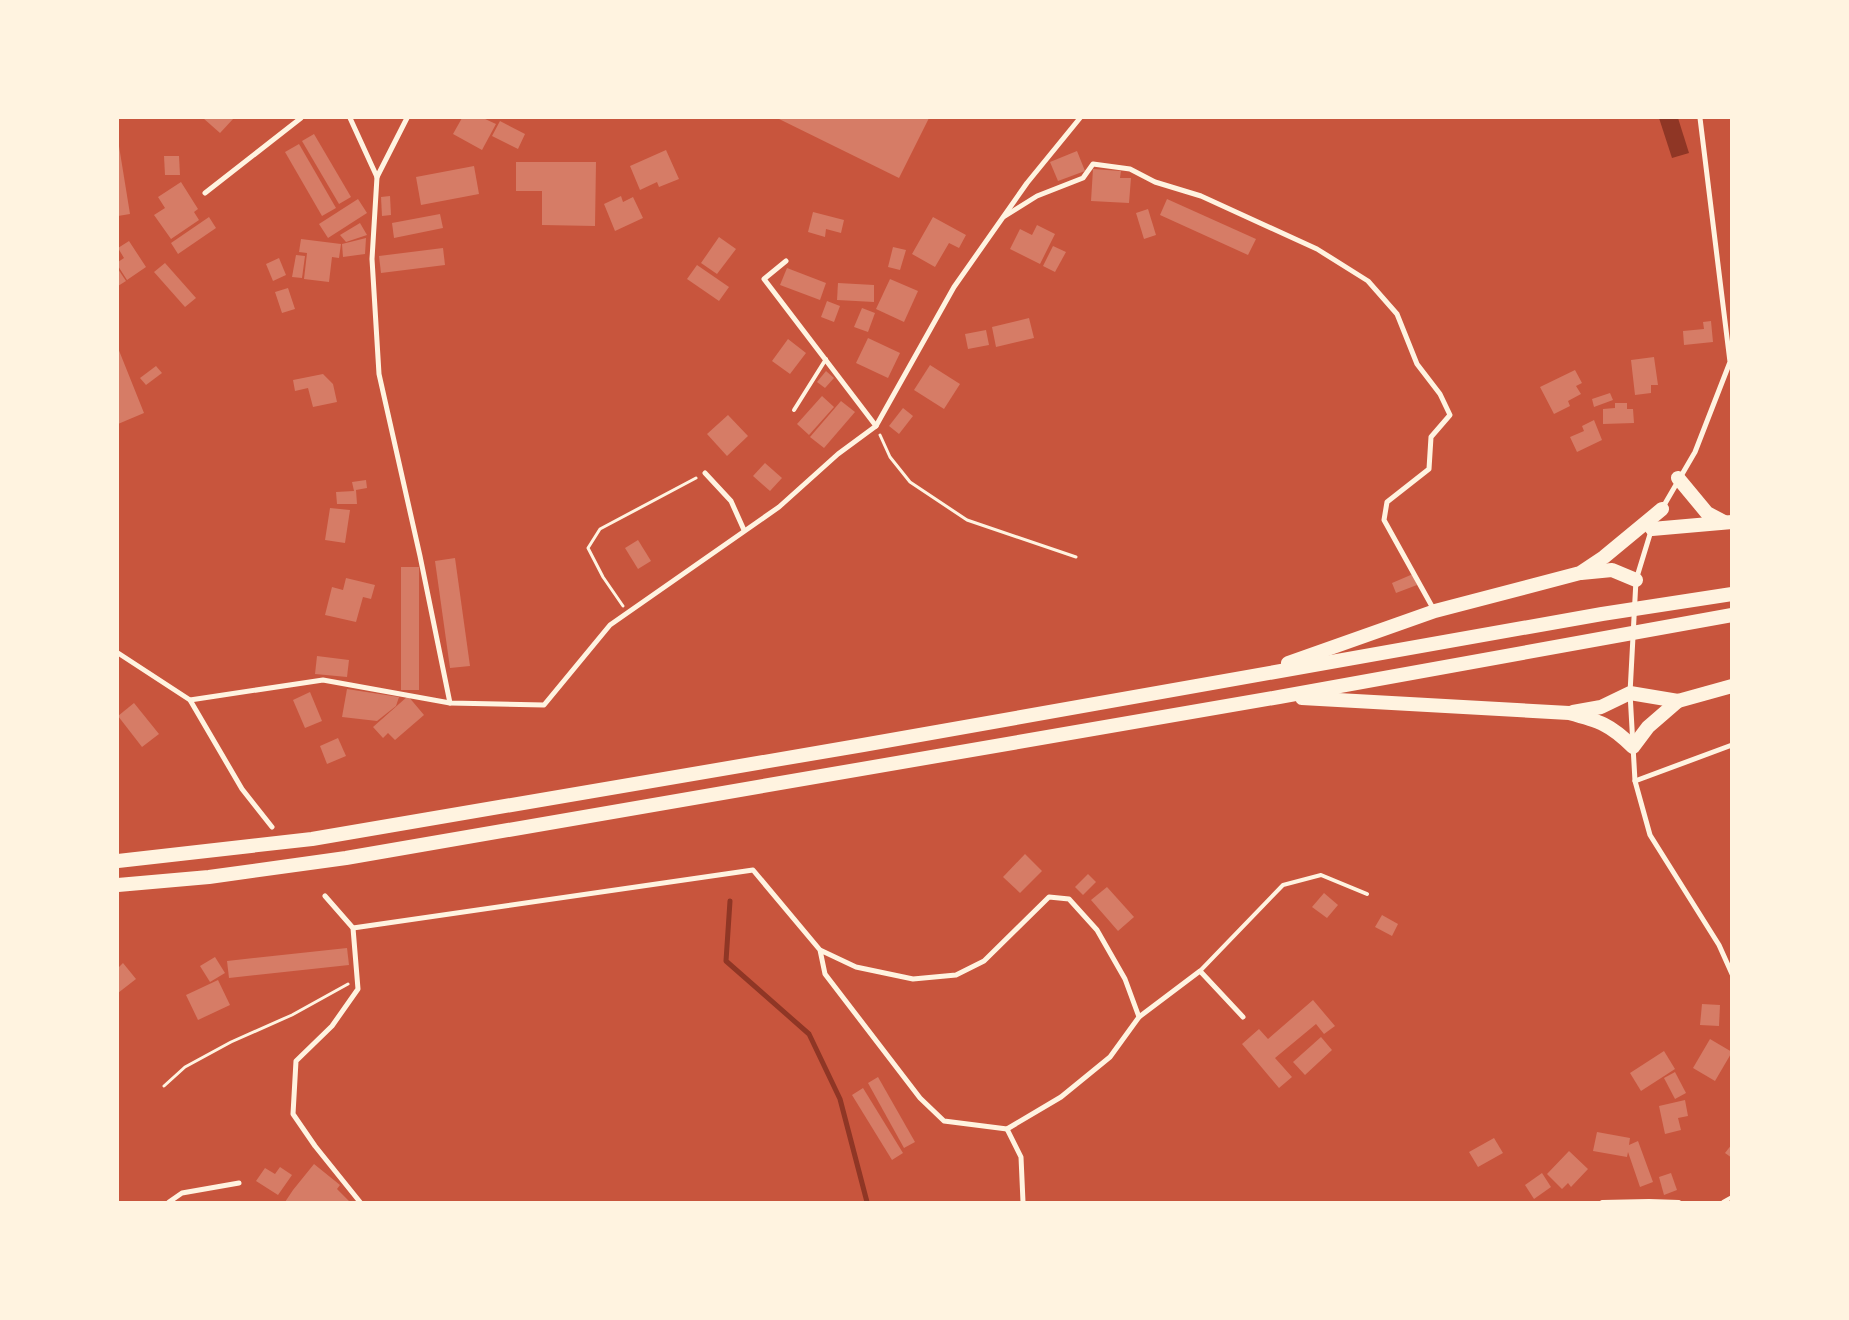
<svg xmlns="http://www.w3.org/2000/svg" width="1849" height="1320" viewBox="0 0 1849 1320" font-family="Manrope,sans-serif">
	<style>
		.water { fill: #8f3625 }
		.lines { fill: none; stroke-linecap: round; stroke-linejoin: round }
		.stream { stroke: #8f3625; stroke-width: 5 }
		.building { fill: #d67c66 }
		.path { stroke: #fff3e0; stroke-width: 3 }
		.service { stroke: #fff3e0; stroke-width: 4 }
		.minor { stroke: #fff3e0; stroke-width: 5 }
		.trunk { stroke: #fff3e0; stroke-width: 14 }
	</style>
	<rect width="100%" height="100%" fill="#c8553d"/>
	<!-- water -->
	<polygon class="water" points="1659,118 1678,118 1689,153 1672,158"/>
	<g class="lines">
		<!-- stream -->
		<polyline class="stream" points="730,901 726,961 809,1034 840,1099 867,1202"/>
	</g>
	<!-- building -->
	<g class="building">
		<polygon points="203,118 234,118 220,133"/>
		<polygon points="462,118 483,118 496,124 482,150 453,134"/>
		<polygon points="777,118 929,118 899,178"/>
		<polygon points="500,121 525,134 518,149 492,136"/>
		<polygon points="314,134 351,197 339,204 302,141"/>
		<polygon points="118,140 130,214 118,216"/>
		<polygon points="299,144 336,208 322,216 285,152"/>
		<polygon points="666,150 679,179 659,187 657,182 640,190 630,166"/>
		<polygon points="1077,151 1085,171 1058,181 1050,162"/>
		<polygon points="164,156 179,156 180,175 165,175"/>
		<polygon points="516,162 596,162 595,226 542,225 542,191 516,191"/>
		<polygon points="474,166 479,194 421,205 416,177"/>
		<polygon points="1093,169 1121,171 1120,178 1131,178 1129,203 1091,201"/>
		<polygon points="181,182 198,209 194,212 199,220 171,239 154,215 165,208 158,197"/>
		<polygon points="390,196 391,215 382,216 381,197"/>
		<polygon points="621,196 623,202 633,197 643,218 615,231 604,204"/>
		<polygon points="358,199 367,213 328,238 319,224"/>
		<polygon points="1167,199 1256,239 1248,255 1160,215"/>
		<polygon points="1148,209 1156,235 1144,239 1136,213"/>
		<polygon points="813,212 844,220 841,233 826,229 825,237 808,232"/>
		<polygon points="440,214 443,228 394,238 392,223"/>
		<polygon points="209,217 216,228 178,254 171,243"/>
		<polygon points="933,217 966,235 959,248 949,243 935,267 912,254"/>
		<polygon points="360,223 367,235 346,242 340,235"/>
		<polygon points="1037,225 1055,234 1040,264 1010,249 1020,229 1032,235"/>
		<polygon points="719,237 736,249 717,274 701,263"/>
		<polygon points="366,238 365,254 343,257 342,244"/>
		<polygon points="301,239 341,244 339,258 332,257 329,282 304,279 307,253 299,252"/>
		<polygon points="129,241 146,267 127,280 118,266 118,262 124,258 118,248"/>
		<polygon points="1053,246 1066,252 1055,272 1043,266"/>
		<polygon points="893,247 906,250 900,270 888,267"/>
		<polygon points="443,248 445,265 381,273 379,256"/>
		<polygon points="296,255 305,256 302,278 292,277"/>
		<polygon points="279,258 286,275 273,281 266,264"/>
		<polygon points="165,263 196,298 185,307 154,272"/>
		<polygon points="697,265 729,287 719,301 687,279"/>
		<polygon points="787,268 826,283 820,300 780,285"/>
		<polygon points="118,269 126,281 118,286"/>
		<polygon points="890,279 918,291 904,322 876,309"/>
		<polygon points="838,283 874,285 874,302 837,300"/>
		<polygon points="288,288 295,309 282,313 275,292"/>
		<polygon points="827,301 840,306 834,322 821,317"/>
		<polygon points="862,308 875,313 868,332 854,327"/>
		<polygon points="1029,318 1034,338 996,347 992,327"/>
		<polygon points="1711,321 1713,342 1684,345 1683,331 1704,329 1703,322"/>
		<polygon points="986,330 989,345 968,349 965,334"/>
		<polygon points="868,338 900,353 888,378 856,363"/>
		<polygon points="788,339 806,353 790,374 772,361"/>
		<polygon points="118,348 144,413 118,424"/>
		<polygon points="1654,357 1658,385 1651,385 1651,393 1635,395 1631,360"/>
		<polygon points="930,365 960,384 944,409 914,390"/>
		<polygon points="156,366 162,373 146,385 140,378"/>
		<polygon points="1575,370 1582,383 1576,386 1581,394 1568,401 1570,406 1554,414 1540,387"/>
		<polygon points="826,371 834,378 825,388 817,382"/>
		<polygon points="323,374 333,384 337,402 313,407 308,388 295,391 293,380"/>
		<polygon points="1610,393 1613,400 1594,407 1592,399"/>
		<polygon points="822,396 834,407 809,435 797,424"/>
		<polygon points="841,401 855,412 824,448 810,437"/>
		<polygon points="1615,403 1627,403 1627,409 1633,409 1634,423 1603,424 1603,409 1615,408"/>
		<polygon points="903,408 913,416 899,434 889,426"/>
		<polygon points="728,415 748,436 727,456 707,434"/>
		<polygon points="1594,420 1602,440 1577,452 1570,437 1584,431 1582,426"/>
		<polygon points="765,463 782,478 770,491 753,476"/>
		<polygon points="366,480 367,488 356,490 357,504 337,504 336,492 354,491 352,482"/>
		<polygon points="330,508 350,510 345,543 325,540"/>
		<polygon points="638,540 651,561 638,569 625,548"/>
		<polygon points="455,558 470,666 450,668 435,561"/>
		<rect x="401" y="567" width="18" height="123"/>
		<polygon points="1413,574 1417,585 1396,593 1392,583"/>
		<polygon points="346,578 375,585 371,599 363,597 356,622 325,615 332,587 343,590"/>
		<polygon points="317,656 349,660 347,677 315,674"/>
		<polygon points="347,689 399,697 396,706 377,721 342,717"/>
		<polygon points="310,692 322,721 305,728 293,700"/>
		<polygon points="408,696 424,715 395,740 388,733 383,738 373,727"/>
		<polygon points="134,703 159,734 142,747 118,716"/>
		<polygon points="338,738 346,756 327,764 320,746"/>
		<polygon points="1025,854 1042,871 1020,893 1003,877"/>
		<polygon points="1088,874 1096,882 1083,895 1075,887"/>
		<polygon points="1107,887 1134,917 1118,931 1091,900"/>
		<polygon points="1324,893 1338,905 1327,918 1312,907"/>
		<polygon points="1382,915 1398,924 1392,936 1375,927"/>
		<polygon points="347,948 349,965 229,978 227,961"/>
		<polygon points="215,957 225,973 210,982 200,966"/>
		<polygon points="123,963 136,979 118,993 118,968"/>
		<polygon points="218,980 230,1005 198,1020 186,995"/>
		<polygon points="1313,1000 1335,1026 1324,1034 1316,1024 1275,1058 1292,1077 1279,1088 1242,1044 1259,1029 1268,1039"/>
		<polygon points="1702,1004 1720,1005 1719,1026 1700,1025"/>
		<polygon points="1321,1037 1332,1050 1305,1075 1293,1062"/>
		<polygon points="1710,1039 1732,1052 1715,1081 1693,1068"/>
		<polygon points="1664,1051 1675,1069 1641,1091 1630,1073"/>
		<polygon points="1675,1072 1686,1093 1675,1099 1664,1078"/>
		<polygon points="878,1077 915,1142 904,1148 868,1083"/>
		<polygon points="863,1088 903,1153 892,1160 852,1095"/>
		<polygon points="1685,1100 1688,1116 1678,1118 1681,1130 1665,1134 1659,1106"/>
		<polygon points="1597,1132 1630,1138 1629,1145 1638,1141 1653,1182 1640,1187 1628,1152 1627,1157 1593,1151"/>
		<polygon points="1494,1138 1503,1153 1478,1167 1469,1152"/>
		<polygon points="1732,1144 1732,1158 1725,1153"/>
		<polygon points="1569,1151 1588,1169 1571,1187 1568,1183 1562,1189 1547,1174"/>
		<polygon points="314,1164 340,1185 337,1189 350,1202 285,1202 293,1190"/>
		<polygon points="280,1167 292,1175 278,1195 256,1181 265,1168 275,1174"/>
		<polygon points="1542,1173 1551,1187 1534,1199 1525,1185"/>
		<polygon points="1671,1173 1677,1190 1664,1195 1659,1177"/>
	</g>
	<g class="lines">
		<!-- path -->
		<g class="path">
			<polyline points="880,435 890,457 910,482 967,520 1076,557"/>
			<polyline points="623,606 603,577 588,548 600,529 696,478"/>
			<polyline points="164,1086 185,1067 231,1042 292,1015 348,984"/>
		</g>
		<!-- service -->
		<g class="service">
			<polyline points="794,410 826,359"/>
			<polyline points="1200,971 1283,885 1321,875 1367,894"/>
			<polyline points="1602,1202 1649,1201 1679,1202"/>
			<polyline points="1723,1202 1732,1197"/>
		</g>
		<!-- minor -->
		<g class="minor">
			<polyline points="350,118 377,177 372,259 379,374 420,556 450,703"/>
			<polyline points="377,177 407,118"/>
			<polyline points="205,193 301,118"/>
			<polyline points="1005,216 1037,196 1083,178 1093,164 1130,169 1155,182 1201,196 1317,249 1368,281 1397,314 1417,364 1440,394 1450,415 1431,437 1429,469 1387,502 1384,520 1434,610"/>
			<polyline points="786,261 764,279 876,426"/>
			<polyline points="705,473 731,501 744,530"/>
			<polyline points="1663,507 1695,452 1730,362 1700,118"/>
			<polyline points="1651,531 1636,580 1630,693 1635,781 1650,835 1719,945 1732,974"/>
			<polyline points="118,653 190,700 242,789 272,827"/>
			<polyline points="190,700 323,680 450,703 544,705 610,625 779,507 838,454 876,426 954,287 1027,183 1080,118"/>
			<polyline points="1635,781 1732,745"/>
			<polyline points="325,896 353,928 358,989 332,1026 296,1061 293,1114 315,1146 360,1202"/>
			<polyline points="353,928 753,870 820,950 825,974 920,1098 944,1121 1007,1129 1061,1097 1110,1057 1139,1017 1125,979 1097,930 1069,899 1049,897 984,961 956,975 913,979 856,967 820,950"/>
			<polyline points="1139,1017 1200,971 1243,1017"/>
			<polyline points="1007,1129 1021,1157 1023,1202"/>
			<polyline points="169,1202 182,1193 239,1183"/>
		</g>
		<!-- trunk -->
		<g class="trunk">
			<polyline points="1678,478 1707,513 1724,522"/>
			<polyline points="1652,529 1732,522"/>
			<polyline points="1581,573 1612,570 1636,580"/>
			<polyline points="1288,663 1435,611 1580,573 1604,557 1662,509"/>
			<path d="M1302 698 1569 713C1599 721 1610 724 1633 747L1648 727 1678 701"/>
			<polyline points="1573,712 1601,707 1630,693 1678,701 1732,686"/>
			<polyline points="118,861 312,839 863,745 1602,614 1732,594"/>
			<polyline points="118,885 209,877 346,858 1279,697 1732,615"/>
		</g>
	</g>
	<!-- border -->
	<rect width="1849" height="1320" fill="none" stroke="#fff3e0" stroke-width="238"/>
</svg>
